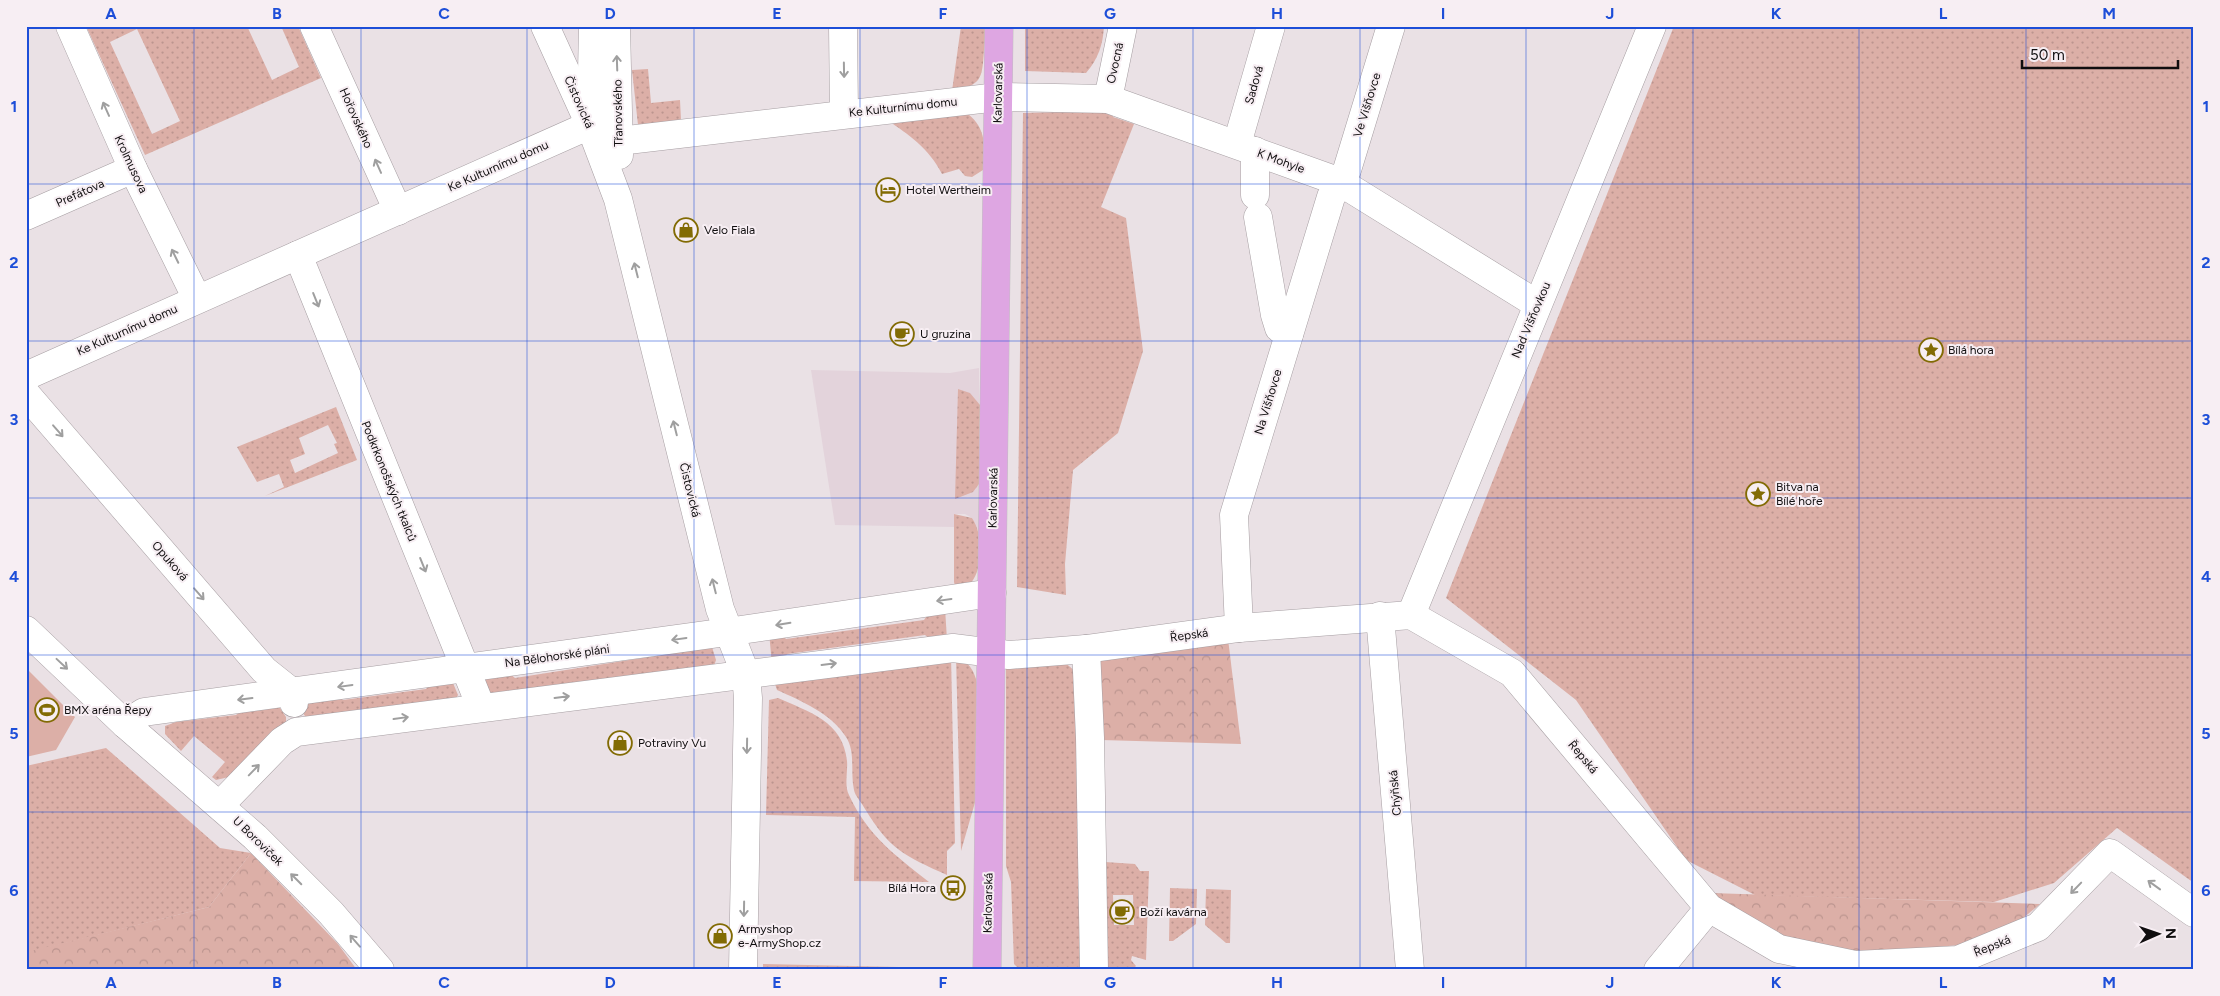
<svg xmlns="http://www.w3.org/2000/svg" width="2220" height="996" viewBox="0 0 2220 996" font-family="Figtree,sans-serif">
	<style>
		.built { fill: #e3d3db }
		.grass { fill: url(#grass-dots); fill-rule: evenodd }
		.forest { fill: url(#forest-crowns) }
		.pitch { fill: #dcafa7 }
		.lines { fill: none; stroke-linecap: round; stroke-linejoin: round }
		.minor-casing { stroke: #a69ea2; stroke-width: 29 }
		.major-casing { stroke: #c1c0c1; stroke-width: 29 }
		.minor { stroke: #fff; stroke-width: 28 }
		.major { stroke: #dea6e2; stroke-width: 28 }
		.oneway { stroke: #9f9f9f }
		.grid { fill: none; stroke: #1d4ed8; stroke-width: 1; stroke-opacity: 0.55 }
		.labels { text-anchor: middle; stroke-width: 4; stroke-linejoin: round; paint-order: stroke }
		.street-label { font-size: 12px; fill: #100e0f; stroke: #f7eef3 }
		.poi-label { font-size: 12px; fill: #100e0f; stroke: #f7eef3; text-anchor: start }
		.neatline { fill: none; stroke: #1d4ed8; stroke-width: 2 }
		.grid-label { font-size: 16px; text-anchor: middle; font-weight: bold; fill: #1d4ed8 }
	</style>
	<defs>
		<pattern id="grass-dots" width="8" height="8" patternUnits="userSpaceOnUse" patternTransform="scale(1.25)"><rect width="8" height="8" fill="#dcafa7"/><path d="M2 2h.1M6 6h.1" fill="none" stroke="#bc958f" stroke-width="1.8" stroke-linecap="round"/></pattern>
		<pattern id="forest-crowns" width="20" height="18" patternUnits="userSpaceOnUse" patternTransform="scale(1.25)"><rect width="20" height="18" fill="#dcafa7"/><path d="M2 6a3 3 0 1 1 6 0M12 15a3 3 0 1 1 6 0" fill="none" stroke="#bc958f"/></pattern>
	</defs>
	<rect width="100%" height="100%" fill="#eae1e5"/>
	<!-- built -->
	<polygon class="built" points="979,368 980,534 972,518 965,514 954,514 954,527 835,525 811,370 950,373"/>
	<!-- grass -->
	<g class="grass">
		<path d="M86 26H247L272 80 299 67 281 26H298L321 78 145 155ZM137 29 180 121 152 134 110 42Z"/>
		<path d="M961 26H984C987 34 985 42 984 50 982 79 982 85 952 91Z"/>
		<path d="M1025 26H1104C1103 45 1098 59 1086 73L1025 71Z"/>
		<polygon points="1674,26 2194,26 2194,883 2117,828 2054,883 1994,902 1755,895 1686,860 1576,700 1446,598"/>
		<polygon points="648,69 651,103 680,100 681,120 638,125 632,70"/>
		<polygon points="1113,111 1113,117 1134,124 1101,207 1126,218 1143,351 1118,433 1073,470 1065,564 1066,595 1017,587 1023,113"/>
		<path d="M968 114C986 128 986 148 983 170L972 177 965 176 959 169 942 174C928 147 910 136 886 119Z"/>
		<polygon points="958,389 970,393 980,405 979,484 973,492 955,499"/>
		<path d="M336 407 357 460 265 496 284 487 279 474 257 482 237 447ZM328 425 337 443 334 444 338 453 295 473 290 460 305 454 299 438Z"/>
		<path d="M954 514 972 518C983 534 984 567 971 583 967 586 961 588 956 590L954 582Z"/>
		<polygon points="945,608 947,640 935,643 925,635 787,654 782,664 772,665 769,632 778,630 786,639 924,620 931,610"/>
		<polygon points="712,647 716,660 714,666 494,701 484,680 489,675 507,671 515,678"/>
		<path d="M951 655 955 843 947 851V875C905 856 890 850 865 809 862 803 855 796 854 790 850 773 856 752 846 737 831 713 801 701 777 690L774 681Z"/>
		<path d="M956 656C968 661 974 670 977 683L976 799 961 851Z"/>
		<polygon points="1062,660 1076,672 1086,967 1078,967 1075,970 1020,970 1014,964 1011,882 1006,866 1006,669 1010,663"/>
		<polygon points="431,682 453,683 458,695 455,700 307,719 303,713 303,705 336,694 343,700 426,689"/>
		<path d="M778 698C809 712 843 721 847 761 848 771 844 786 849 795 868 836 895 855 929 882L854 881 855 817 766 815 769 700Z"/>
		<polygon points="278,705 286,717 286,726 229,777 216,780 212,777 225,762 194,736 181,751 165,734 165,726 176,722 236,715 246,707"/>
		<polygon points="106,748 220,848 251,853 209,907 26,953 26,766"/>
		<path d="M1105 862 1135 864 1140 871H1149L1146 960 1132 956 1131 960 1136 966 1132 970H1101ZM1113 895H1133L1134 925H1114Z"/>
		<polygon points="1170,888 1197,889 1196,924 1173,941 1169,941"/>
		<polygon points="1206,889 1231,890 1230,943 1226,943 1205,925"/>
		<polygon points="763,964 944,968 957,970 763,970"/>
	</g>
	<!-- forest -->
	<g class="forest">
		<polygon points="1228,639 1241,744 1101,740 1099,654"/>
		<polygon points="251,853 338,944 357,970 26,970 27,952 209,907"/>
		<polygon points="1711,893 2040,904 2022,919 1969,944 1845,956 1780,936"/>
	</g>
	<!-- pitch -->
	<polygon class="pitch" points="26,668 75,717 56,750 26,757"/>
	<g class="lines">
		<!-- minor casing -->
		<g class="minor-casing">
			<g id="minor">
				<polyline points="70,26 133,169 197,299"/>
				<polyline points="314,26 398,211"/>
				<polyline points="545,26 590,125 618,199 720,609 746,675 748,698 743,970"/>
				<polyline points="616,26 619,155"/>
				<polyline points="843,26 844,113"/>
				<polyline points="1108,99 1123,26"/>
				<polyline points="591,120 593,26"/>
				<polyline points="590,125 619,141 998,97 1108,99 1340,182 1537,304"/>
				<polyline points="1237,144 1271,26"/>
				<polyline points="1255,195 1255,151"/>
				<polyline points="26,216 133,169"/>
				<polyline points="1258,217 1275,315 1279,328 1289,334"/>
				<polyline points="298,255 481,707"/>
				<polyline points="26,376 590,125"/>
				<polyline points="26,394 264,670 293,693 294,703"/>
				<polyline points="1411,615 1652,26"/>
				<polyline points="1380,616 1410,970"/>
				<polyline points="1239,628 1234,515 1331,197 1347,170 1391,26"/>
				<polyline points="26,630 125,724 255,837 331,913 380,970"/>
				<polyline points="1086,649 1090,738 1094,970"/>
				<polyline points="125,724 144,712 727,632 992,593"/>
				<polyline points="220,805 282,741 296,732 953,648 1009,655 1086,649 1239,628 1411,615 1512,673 1709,908 1779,949 1855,965 1958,960 2038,927 2110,853 2194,913"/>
				<polyline points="1658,970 1709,908"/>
			</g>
		</g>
		<!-- major casing -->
		<g class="major-casing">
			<polyline id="major" points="987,970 999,26"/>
		</g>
		<!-- minor -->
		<use href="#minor" class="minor"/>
		<!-- major -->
		<use href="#major" class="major"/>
	</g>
	<!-- one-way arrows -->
	<defs><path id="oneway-shaft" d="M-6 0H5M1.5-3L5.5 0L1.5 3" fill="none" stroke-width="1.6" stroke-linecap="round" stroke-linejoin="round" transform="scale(1.25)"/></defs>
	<g class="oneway">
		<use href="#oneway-shaft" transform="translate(617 63) rotate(-92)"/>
		<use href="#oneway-shaft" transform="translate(844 70) rotate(89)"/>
		<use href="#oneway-shaft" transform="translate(106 109) rotate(-114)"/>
		<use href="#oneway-shaft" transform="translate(378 166) rotate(-114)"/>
		<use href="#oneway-shaft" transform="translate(175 256) rotate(-116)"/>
		<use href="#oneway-shaft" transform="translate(636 270) rotate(-104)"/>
		<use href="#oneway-shaft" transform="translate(316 300) rotate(68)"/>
		<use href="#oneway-shaft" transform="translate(675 428) rotate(-104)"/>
		<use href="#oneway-shaft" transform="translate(58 431) rotate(49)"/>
		<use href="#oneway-shaft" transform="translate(423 565) rotate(68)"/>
		<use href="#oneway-shaft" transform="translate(714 586) rotate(-104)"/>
		<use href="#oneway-shaft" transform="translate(199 594) rotate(49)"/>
		<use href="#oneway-shaft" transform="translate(944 600) rotate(172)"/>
		<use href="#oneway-shaft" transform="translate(783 624) rotate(171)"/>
		<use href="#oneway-shaft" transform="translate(679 639) rotate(172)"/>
		<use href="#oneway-shaft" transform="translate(62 664) rotate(43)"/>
		<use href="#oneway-shaft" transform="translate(829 664) rotate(-7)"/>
		<use href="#oneway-shaft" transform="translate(345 686) rotate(172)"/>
		<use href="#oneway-shaft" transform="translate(562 697) rotate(-7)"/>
		<use href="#oneway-shaft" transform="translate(245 699) rotate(173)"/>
		<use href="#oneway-shaft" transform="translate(401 718) rotate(-8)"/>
		<use href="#oneway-shaft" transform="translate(747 746) rotate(91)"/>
		<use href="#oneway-shaft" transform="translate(254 770) rotate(-46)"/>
		<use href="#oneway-shaft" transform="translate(296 879) rotate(-135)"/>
		<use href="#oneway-shaft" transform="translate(2154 885) rotate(-144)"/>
		<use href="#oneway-shaft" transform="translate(2076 888) rotate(134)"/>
		<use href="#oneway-shaft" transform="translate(744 909) rotate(91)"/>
		<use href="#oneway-shaft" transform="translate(355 941) rotate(-131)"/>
	</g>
	<!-- grid -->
	<path class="grid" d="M194 26V970M361 26V970M527 26V970M694 26V970M860 26V970M1027 26V970M1193 26V970M1360 26V970M1526 26V970M1693 26V970M1859 26V970M2026 26V970M26 184H2194M26 341H2194M26 498H2194M26 655H2194M26 812H2194"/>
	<!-- icons -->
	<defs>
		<g id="hotel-ring" transform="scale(1.25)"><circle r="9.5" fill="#f7eef3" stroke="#826b04" stroke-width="1.5"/><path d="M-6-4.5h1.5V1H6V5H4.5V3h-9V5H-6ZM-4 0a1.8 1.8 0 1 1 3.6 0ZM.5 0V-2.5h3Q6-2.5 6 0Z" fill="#826b04"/></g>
		<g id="shop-ring" transform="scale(1.25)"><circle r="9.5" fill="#f7eef3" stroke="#826b04" stroke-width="1.5"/><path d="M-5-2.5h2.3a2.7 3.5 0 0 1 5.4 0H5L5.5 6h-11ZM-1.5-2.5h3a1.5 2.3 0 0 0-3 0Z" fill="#826b04"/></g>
		<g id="cafe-ring" transform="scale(1.25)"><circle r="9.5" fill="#f7eef3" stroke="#826b04" stroke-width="1.5"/><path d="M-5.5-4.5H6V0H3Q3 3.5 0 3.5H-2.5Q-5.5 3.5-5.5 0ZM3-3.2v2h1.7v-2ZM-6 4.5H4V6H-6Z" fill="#826b04"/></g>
		<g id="sight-ring" transform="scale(1.25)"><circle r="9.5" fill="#f7eef3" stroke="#826b04" stroke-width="1.5"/><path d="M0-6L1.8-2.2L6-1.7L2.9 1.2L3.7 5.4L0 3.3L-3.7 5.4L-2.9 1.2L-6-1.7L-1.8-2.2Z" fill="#826b04"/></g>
		<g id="stadium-ring" transform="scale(1.25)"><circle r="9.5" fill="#f7eef3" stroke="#826b04" stroke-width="1.5"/><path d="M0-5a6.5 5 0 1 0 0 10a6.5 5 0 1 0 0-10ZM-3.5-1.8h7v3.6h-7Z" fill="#826b04"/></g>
		<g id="bus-ring" transform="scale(1.25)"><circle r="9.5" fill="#f7eef3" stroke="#826b04" stroke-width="1.5"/><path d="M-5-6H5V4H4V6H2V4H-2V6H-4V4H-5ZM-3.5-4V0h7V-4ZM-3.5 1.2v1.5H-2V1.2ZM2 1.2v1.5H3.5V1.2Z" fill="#826b04"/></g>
	</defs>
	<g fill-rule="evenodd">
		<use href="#hotel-ring" x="888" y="190"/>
		<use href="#shop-ring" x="686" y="230"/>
		<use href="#cafe-ring" x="902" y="334"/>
		<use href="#sight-ring" x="1931" y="350"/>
		<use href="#sight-ring" x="1758" y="494"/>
		<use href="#stadium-ring" x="47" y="710"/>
		<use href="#shop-ring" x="620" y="743"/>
		<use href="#bus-ring" x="953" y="888"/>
		<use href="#cafe-ring" x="1122" y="912"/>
		<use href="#shop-ring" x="720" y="936"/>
	</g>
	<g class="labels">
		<!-- street labels -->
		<g class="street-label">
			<text transform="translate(1115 63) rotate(-78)" y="4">Ovocná</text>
			<text transform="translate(1254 85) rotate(-74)" y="4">Sadová</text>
			<text transform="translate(998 93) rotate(-89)" y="4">Karlovarská</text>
			<text transform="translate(579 102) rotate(66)" y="4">Čistovická</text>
			<text transform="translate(1367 105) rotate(-73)" y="4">Ve Višňovce</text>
			<text transform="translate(903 107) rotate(-6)" y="4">Ke Kulturnímu domu</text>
			<text transform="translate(618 113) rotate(-91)" y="4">Třanovského</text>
			<text transform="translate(356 118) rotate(66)" y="4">Hořovského</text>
			<text transform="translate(1281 161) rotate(20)" y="4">K Mohyle</text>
			<text transform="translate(131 164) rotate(65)" y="4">Krolmusova</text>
			<text transform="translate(498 166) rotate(-24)" y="4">Ke Kulturnímu domu</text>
			<text transform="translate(80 193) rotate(-24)" y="4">Prefátova</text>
			<text transform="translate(1531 320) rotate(-67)" y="4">Nad Višňovkou</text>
			<text transform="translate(127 330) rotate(-24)" y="4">Ke Kulturnímu domu</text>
			<text transform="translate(1268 402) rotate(-73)" y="4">Na Višňovce</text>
			<text transform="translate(389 481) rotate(68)" y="4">Podkrkonošských tkalců</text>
			<text transform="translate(690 490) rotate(76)" y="4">Čistovická</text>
			<text transform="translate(993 498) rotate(-89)" y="4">Karlovarská</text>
			<text transform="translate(170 561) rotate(49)" y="4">Opuková</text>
			<text transform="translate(1189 635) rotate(-8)" y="4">Řepská</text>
			<text transform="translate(557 656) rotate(-8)" y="4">Na Bělohorské pláni</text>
			<text transform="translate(1583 757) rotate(50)" y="4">Řepská</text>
			<text transform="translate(1395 793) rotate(-95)" y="4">Chýňská</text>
			<text transform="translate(258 841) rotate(44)" y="4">U Boroviček</text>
			<text transform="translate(988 903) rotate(-89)" y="4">Karlovarská</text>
			<text transform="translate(1992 946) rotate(-22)" y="4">Řepská</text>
		</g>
		<!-- poi labels -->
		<g class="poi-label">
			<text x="906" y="194">Hotel Wertheim</text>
			<text x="704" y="234">Velo Fiala</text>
			<text x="920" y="338">U gruzina</text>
			<text x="1948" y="354">Bílá hora</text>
			<text x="1776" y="491">Bitva na<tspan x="1776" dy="14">Bílé hoře</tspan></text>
			<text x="64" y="714">BMX aréna Řepy</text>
			<text x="638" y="747">Potraviny Vu</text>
			<text x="936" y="892" text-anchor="end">Bílá Hora</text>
			<text x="1140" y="916">Boží kavárna</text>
			<text x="738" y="933">Armyshop<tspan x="738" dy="14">e-ArmyShop.cz</tspan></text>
		</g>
	</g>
	<!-- border -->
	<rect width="2220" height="996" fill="none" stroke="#f7eef3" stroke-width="55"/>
	<!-- north arrow -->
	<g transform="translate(2158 934) rotate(88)" stroke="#f7eef3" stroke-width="4" paint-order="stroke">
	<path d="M0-4L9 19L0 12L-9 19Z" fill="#100e0f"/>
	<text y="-8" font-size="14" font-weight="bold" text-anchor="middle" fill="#100e0f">N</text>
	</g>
	<!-- scale -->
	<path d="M2022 60v8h156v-8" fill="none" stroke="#100e0f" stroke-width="2.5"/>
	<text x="2030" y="60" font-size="15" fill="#100e0f" stroke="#f7eef3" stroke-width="4" paint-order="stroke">50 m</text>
	<rect x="28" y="28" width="2164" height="940" class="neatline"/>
	<g class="grid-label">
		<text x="111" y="19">A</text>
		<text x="277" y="19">B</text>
		<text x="444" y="19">C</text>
		<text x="610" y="19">D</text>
		<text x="777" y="19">E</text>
		<text x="943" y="19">F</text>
		<text x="1110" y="19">G</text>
		<text x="1277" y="19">H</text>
		<text x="1443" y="19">I</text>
		<text x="1610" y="19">J</text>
		<text x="1776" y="19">K</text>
		<text x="1943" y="19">L</text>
		<text x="2109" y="19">M</text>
		<text x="14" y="112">1</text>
		<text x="2206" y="112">1</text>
		<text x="14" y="268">2</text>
		<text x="2206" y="268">2</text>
		<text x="14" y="425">3</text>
		<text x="2206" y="425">3</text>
		<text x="14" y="582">4</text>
		<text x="2206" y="582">4</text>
		<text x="14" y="739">5</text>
		<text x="2206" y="739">5</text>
		<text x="14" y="896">6</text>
		<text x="2206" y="896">6</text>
		<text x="111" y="988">A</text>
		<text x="277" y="988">B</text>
		<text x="444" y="988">C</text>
		<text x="610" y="988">D</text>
		<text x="777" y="988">E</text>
		<text x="943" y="988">F</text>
		<text x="1110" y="988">G</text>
		<text x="1277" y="988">H</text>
		<text x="1443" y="988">I</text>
		<text x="1610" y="988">J</text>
		<text x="1776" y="988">K</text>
		<text x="1943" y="988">L</text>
		<text x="2109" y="988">M</text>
	</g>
</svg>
